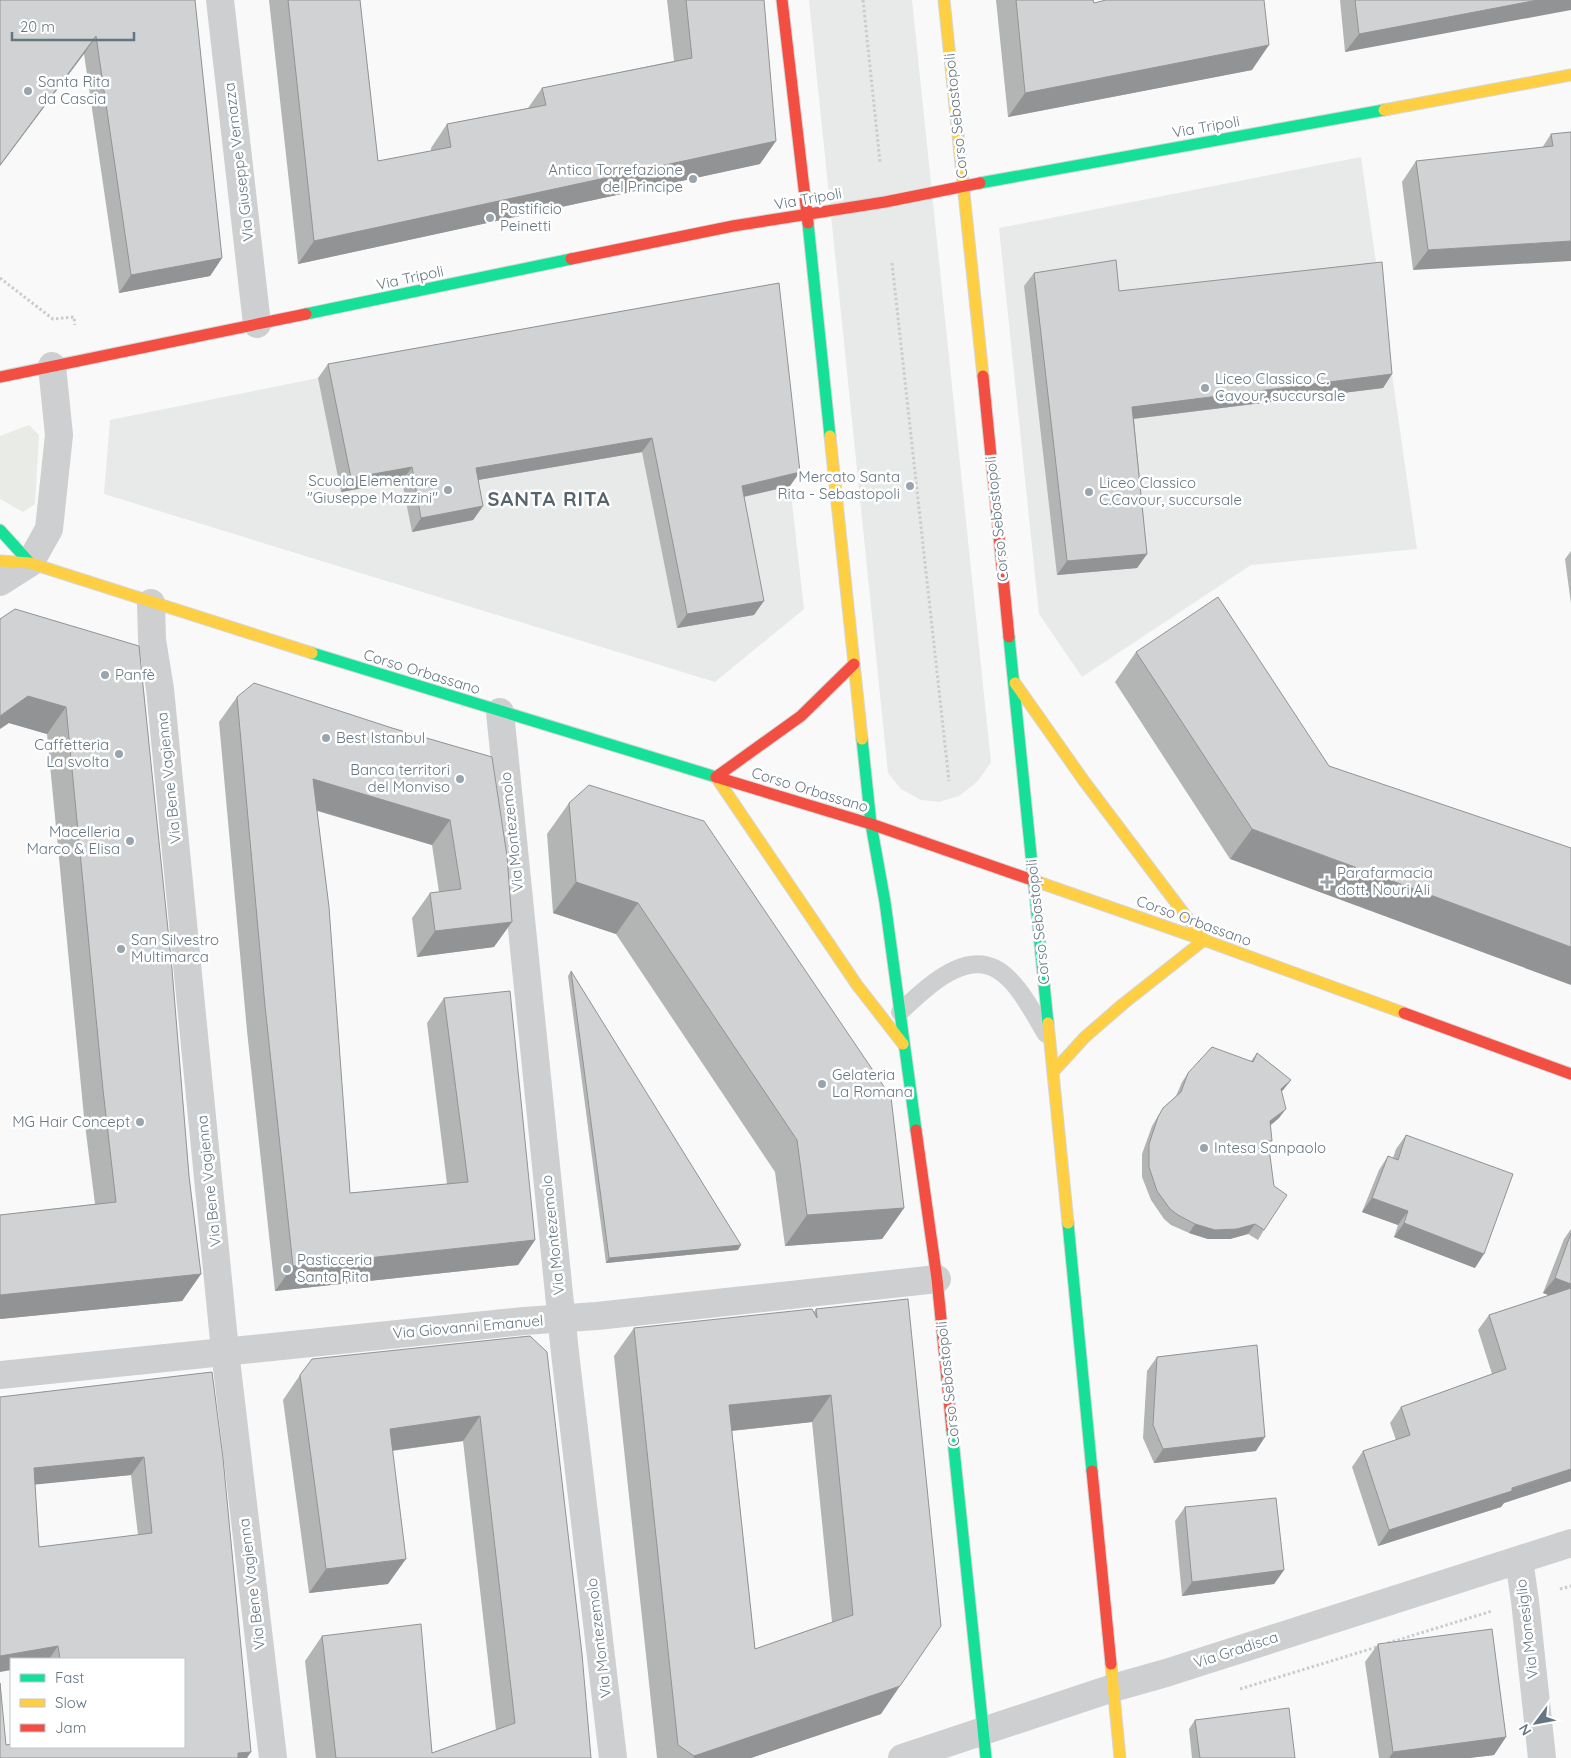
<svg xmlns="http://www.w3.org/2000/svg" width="1571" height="1758" viewBox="0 0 1571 1758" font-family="Quicksand,sans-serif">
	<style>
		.built { fill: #e8e9e9 }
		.green { fill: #e8ebe6 }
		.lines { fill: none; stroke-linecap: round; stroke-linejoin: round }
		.fast-casing { stroke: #d5d6d7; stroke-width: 13 }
		.slow-casing { stroke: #d5d6d7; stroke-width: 13 }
		.jam-casing { stroke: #d5d6d7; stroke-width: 13 }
		.path { stroke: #cbcccd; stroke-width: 3; stroke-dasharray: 2.5 2.5; stroke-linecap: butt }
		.lane { stroke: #cecfd0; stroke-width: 18 }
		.street { stroke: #cecfd0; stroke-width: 28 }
		.fast { stroke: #16e098; stroke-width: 11 }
		.slow { stroke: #ffcf43; stroke-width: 11 }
		.jam { stroke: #f24e42; stroke-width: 11 }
		.wall { fill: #b3b5b5; fill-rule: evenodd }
		.shaded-wall { fill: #929394 }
		.building { fill: #d0d2d3; stroke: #929394; fill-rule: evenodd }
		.poi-dot { fill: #99a4ac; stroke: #fff; stroke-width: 2 }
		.labels { text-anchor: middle; stroke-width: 5; stroke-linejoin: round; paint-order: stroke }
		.poi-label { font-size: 15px; fill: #657683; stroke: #fff; text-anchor: start }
		.street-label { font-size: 15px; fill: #657683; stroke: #fff }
		.district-label { font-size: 20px; font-weight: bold; letter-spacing: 1px; fill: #57646e; stroke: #fff }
	</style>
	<rect width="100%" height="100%" fill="#f9f9f9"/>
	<!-- built -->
	<g class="built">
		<polygon points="809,0 912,0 991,762 978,781 959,796 939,802 921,800 901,789 888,773"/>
		<polygon points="1361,157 1417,549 1251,565 1082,677 1039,614 999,228"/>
		<polygon points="769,297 804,609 715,682 104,494 110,420 318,378"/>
	</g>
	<!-- green -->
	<polygon class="green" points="29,425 39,435 35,504 23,512 0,499 0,436"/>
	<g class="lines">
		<!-- fast casing -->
		<g class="fast-casing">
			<g id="fast">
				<polyline points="980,183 1384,110"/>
				<polyline points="808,223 830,436"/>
				<polyline points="306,314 571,259"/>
				<polyline points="0,530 30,563"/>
				<polyline points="1009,637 1048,1023"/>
				<polyline points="312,653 716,777"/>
				<polyline points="862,739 871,824 885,902 916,1130"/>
				<polyline points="1068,1223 1092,1471"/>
				<polyline points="952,1430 986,1758"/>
			</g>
		</g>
		<!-- slow casing -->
		<g class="slow-casing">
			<g id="slow">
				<polyline points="944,0 983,376"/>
				<polyline points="1384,110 1571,75"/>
				<polyline points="830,436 862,739"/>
				<polyline points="0,561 30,563 312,653"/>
				<polyline points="1015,683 1084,781 1204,940"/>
				<polyline points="716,777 857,985 903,1044"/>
				<polyline points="1038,882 1204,940 1404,1013"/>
				<polyline points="1048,1023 1068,1223"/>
				<polyline points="1053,1072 1085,1037 1123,1004 1204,940"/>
				<polyline points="1111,1664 1120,1758"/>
			</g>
		</g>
		<!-- jam casing -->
		<g class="jam-casing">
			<g id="jam">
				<polyline points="782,0 808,223"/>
				<polyline points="571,259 733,226 885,202 980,183"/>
				<polyline points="983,376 1009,637"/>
				<polyline points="0,377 306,314"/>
				<polyline points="716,777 871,824 1038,882"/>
				<polyline points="716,777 801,716 854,664"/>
				<polyline points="1404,1013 1571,1074"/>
				<polyline points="916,1130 937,1279 952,1430"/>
				<polyline points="1092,1471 1111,1664"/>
			</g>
		</g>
		<!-- path -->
		<g class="path">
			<polyline points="863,0 880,162"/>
			<polyline points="892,263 949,781"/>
			<polyline points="0,278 53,319 74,317 75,325"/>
			<polyline points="1560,1589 1571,1586"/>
			<polyline points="1388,1643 1492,1611"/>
			<polyline points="1240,1689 1380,1646"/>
		</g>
		<!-- lane -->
		<path class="lane" d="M900 1012C928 986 973 940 1010 980 1025 995 1035 1016 1046 1034"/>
		<!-- street -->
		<g class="street">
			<polyline points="220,0 257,324"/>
			<polyline points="0,582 30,563 49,529 59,435 52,366"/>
			<polyline points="151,603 152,640 160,689 225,1351 273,1758"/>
			<polyline points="500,712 565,1353 613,1758"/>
			<polyline points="0,1375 524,1321 597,1316 937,1279"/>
			<polyline points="1519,1560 1525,1601 1542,1758"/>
			<polyline points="902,1758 1113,1688 1166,1673 1571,1543"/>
		</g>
		<!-- fast -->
		<use href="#fast" class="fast"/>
		<!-- slow -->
		<use href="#slow" class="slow"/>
		<!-- jam -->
		<use href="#jam" class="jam"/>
	</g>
	<!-- wall -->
	<g class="wall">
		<polygon points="0,0 195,0 222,258 210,276 119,293 84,54"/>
		<polygon points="269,0 360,0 378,161 431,151 431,148 447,124 528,108 542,88 674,61 667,0 764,0 760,164 298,264"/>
		<polygon points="996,0 1093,0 1094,3 1252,70 1008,117"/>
		<polygon points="1340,0 1571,0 1345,52"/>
		<polygon points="1571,132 1413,270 1402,182 1416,161 1542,148 1551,134"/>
		<polygon points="1034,273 1119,291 1392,374 1383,388 1134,419 1147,554 1137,568 1057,575 1024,286"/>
		<polygon points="779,283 790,486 744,497 754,615 677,628 642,452 478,480 483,506 473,520 412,532 402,481 341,492 318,378 328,364"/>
		<polygon points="1571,551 1571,604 1565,559"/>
		<polygon points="0,619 139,646 189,1176 201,1274 182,1301 0,1319 0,1215 95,1204 84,1117 47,734 9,723"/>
		<polygon points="1136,652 1329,766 1230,859 1115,682"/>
		<polygon points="237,697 392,728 492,757 494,947 417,957 412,918 430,893 439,892 432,845 317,811 350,1193 447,1184 427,1023 444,998 535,1240 518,1265 275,1291 247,1031 219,722"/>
		<polygon points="569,803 904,1208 882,1239 785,1246 775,1172 616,934 553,913 547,834"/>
		<polygon points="571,971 738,1250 606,1263 568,976"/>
		<polygon points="1257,1053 1291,1080 1282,1091 1279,1118 1271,1125 1269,1145 1264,1230 1258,1240 1248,1234 1230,1239 1208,1239 1189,1233 1171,1225 1164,1219 1151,1200 1142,1177 1142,1154 1152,1126 1163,1108 1176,1096 1182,1082 1188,1073 1251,1061"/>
		<polygon points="1406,1135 1475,1268 1394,1237 1398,1225 1362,1212 1379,1170 1388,1156 1393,1158 1396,1149"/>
		<polygon points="1571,1229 1571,1481 1504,1503 1501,1507 1378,1546 1352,1467 1363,1451 1396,1440 1390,1423 1401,1407 1492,1374 1478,1330 1489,1315 1549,1295 1543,1293 1564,1239"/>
		<path d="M908 1299 881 1714 751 1758H657L614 1356 634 1328 814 1312 816 1309ZM812 1422 832 1622 755 1649 732 1431Z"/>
		<polygon points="530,1336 591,1758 316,1758 305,1661 322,1636 432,1753 496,1730 463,1441 392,1451 388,1584 309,1593 283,1400 300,1375"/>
		<polygon points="1157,1357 1256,1451 1154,1463 1143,1438 1147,1371"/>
		<path d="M212 1372 247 1758 6 1745 184 1747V1659H11L0 1397ZM131 1475 138 1535 39 1547 35 1484Z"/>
		<polygon points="1185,1507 1284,1570 1274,1584 1182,1596 1175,1521"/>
		<polygon points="1378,1644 1506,1737 1494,1755 1469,1758 1379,1758 1365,1662"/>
		<polygon points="1195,1720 1295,1758 1192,1758 1189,1729"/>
	</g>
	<!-- shaded-wall -->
	<g class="shaded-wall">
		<polygon points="1538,0 1571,0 1571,10 1345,52 1359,34"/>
		<polygon points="96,36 84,54 0,166 0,165"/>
		<polygon points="1269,45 1252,70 1008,117 1025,93"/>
		<polygon points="776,141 760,164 298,264 314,241"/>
		<polygon points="1571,241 1571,261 1413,270 1428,250"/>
		<polygon points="222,258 210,276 119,293 131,275"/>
		<polygon points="1392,374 1383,388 1123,420 1132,407"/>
		<polygon points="652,438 642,452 466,482 476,468"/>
		<polygon points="412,467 402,481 341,492 351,478"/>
		<polygon points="800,472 790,486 733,499 742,486"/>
		<polygon points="483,506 473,520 412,532 421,518"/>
		<polygon points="1147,554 1137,568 1057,575 1067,561"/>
		<polygon points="764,601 754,615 677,628 687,614"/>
		<polygon points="28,696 66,707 47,734 9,723 0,729 0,716"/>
		<polygon points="313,779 450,820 432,845 296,804"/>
		<polygon points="1252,829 1571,947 1571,985 1230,859"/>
		<polygon points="576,882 638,903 616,934 553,913"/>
		<polygon points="512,922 494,947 417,957 435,931"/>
		<polygon points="1291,1080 1284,1089 1275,1098 1281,1089"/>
		<polygon points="1286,1109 1279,1118 1264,1130 1270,1121"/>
		<polygon points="1372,1198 1408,1211 1398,1225 1362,1212"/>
		<polygon points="904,1208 882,1239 785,1246 807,1215"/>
		<polygon points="1404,1223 1484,1254 1475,1268 1394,1237"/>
		<polygon points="1195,1224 1255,1224 1248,1234 1230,1239 1208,1239 1189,1233"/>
		<polygon points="535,1240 518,1265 275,1291 293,1266"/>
		<polygon points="741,1245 738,1250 606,1263 609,1258"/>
		<polygon points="201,1274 182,1301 0,1319 0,1295"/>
		<polygon points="1555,1278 1571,1284 1571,1295 1566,1302 1543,1293"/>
		<polygon points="831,1395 812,1422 710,1433 729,1405"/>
		<polygon points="480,1416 463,1441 373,1453 390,1429"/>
		<polygon points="1265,1437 1256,1451 1154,1463 1163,1449"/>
		<polygon points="144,1457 131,1475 21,1486 34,1468"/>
		<polygon points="1571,1469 1571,1481 1504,1503 1501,1507 1378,1546 1389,1530"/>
		<polygon points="406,1559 388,1584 309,1593 326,1569"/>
		<polygon points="1284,1570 1274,1584 1182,1596 1192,1582"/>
		<polygon points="58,1646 49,1659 11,1659 11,1670 0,1672 0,1656"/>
		<polygon points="900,1686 881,1714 751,1758 693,1758 694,1756"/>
		<polygon points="1506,1737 1494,1755 1469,1758 1389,1758 1393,1752"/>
		<polygon points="251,1752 247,1758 234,1758 238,1753"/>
	</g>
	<!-- building -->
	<g class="building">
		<polygon points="0,0 195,0 222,258 131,275 96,36 0,165"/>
		<polygon points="288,0 360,0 378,161 451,147 447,124 546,105 542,88 692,58 686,0 764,0 776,141 314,241"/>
		<polygon points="1016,0 1093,0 1094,3 1106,0 1264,0 1269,45 1025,93"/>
		<polygon points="1355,0 1538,0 1359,34"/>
		<polygon points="1571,132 1571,241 1428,250 1416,161 1553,146 1551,134"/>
		<polygon points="1116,260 1119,291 1382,262 1392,374 1132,407 1147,554 1067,561 1034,273"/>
		<polygon points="779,283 800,472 742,486 764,601 687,614 652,438 476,468 483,506 421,518 412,467 351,478 328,364"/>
		<polygon points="1218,597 1329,766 1571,848 1571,947 1252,829 1136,652"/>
		<polygon points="15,609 139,646 172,969 189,1176 201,1274 0,1295 0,1215 116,1202 103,1090 66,707 28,696 0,716 0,619"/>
		<polygon points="254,683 392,728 492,757 507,856 512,922 435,931 430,893 461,889 450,820 313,779 329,907 350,1193 468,1182 444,998 510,991 535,1240 293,1266 265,1006 237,697"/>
		<polygon points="589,785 704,821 891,1097 904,1208 807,1215 797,1140 638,903 576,882 569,803"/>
		<polygon points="571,971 741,1245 609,1258"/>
		<polygon points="1212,1047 1253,1062 1257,1053 1291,1080 1281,1089 1286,1109 1270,1121 1272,1141 1268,1141 1274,1186 1287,1195 1264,1230 1255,1224 1237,1229 1215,1230 1195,1224 1178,1215 1170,1209 1157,1191 1149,1167 1149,1144 1158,1117 1163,1108 1181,1092 1188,1073"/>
		<polygon points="1406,1135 1513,1174 1484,1254 1404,1223 1408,1211 1372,1198 1388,1156 1398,1160"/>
		<polygon points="1571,1233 1571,1284 1555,1278"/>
		<polygon points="1571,1288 1571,1469 1512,1488 1512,1491 1389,1530 1363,1451 1410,1435 1401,1407 1506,1369 1489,1315"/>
		<path d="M908 1299 941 1626 900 1686 694 1756 678 1745 634 1328 812 1309 817 1318 816 1309ZM831 1395 853 1615 755 1649 729 1405Z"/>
		<polygon points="530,1336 547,1352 582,1654 591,1758 336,1758 322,1636 421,1624 432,1753 515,1723 480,1416 390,1429 406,1559 326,1569 300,1375 312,1359"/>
		<polygon points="1257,1345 1265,1437 1163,1449 1153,1425 1157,1357"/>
		<path d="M212 1372 223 1458 251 1752 238 1753V1758H0V1683L6 1745 11 1744V1747H184V1659H60L58 1646 0 1656V1397ZM144 1457 152 1533 39 1547 34 1468Z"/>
		<polygon points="1276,1498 1284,1570 1192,1582 1185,1507"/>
		<polygon points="1492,1629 1506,1737 1393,1752 1378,1644"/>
		<polygon points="1289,1708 1295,1758 1200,1758 1195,1720"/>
	</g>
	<!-- markers -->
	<g class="poi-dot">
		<circle cx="28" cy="91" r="5"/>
		<circle cx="693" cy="179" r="5"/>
		<circle cx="490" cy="218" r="5"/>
		<circle cx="1205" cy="388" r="5"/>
		<circle cx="910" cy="486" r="5"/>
		<circle cx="448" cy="490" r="5"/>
		<circle cx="1089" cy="492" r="5"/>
		<circle cx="105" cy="675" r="5"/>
		<circle cx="326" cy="738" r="5"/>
		<circle cx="119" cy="754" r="5"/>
		<circle cx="460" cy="779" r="5"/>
		<circle cx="130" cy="841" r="5"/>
		<path d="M1324.5 874.5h5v5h5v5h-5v5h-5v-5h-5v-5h5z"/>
		<circle cx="121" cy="949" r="5"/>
		<circle cx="822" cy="1084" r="5"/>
		<circle cx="140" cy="1122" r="5"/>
		<circle cx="1204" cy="1148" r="5"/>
		<circle cx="287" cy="1269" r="5"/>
	</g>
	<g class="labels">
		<!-- poi labels -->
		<g class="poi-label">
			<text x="38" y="87">Santa Rita<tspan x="38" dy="17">da Cascia</tspan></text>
			<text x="683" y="175" text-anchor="end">Antica Torrefazione<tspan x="683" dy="17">del Principe</tspan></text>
			<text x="500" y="214">Pastificio<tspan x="500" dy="17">Peinetti</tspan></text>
			<text x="1215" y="384">Liceo Classico C.<tspan x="1215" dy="17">Cavour, succursale</tspan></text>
			<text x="900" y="482" text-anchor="end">Mercato Santa<tspan x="900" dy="17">Rita - Sebastopoli</tspan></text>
			<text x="438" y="486" text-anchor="end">Scuola Elementare<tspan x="438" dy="17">"Giuseppe Mazzini"</tspan></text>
			<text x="1099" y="488">Liceo Classico<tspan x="1099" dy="17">C.Cavour, succursale</tspan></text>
			<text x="115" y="680">Panfè</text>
			<text x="336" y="743">Best Istanbul</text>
			<text x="109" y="750" text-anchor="end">Caffetteria<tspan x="109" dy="17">La svolta</tspan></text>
			<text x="450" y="775" text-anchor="end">Banca territori<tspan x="450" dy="17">del Monviso</tspan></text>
			<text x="120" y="837" text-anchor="end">Macelleria<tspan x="120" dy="17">Marco &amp; Elisa</tspan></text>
			<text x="1337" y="878">Parafarmacia<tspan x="1337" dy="17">dott. Nouri Ali</tspan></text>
			<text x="131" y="945">San Silvestro<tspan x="131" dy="17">Multimarca</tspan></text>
			<text x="832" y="1080">Gelateria<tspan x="832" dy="17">La Romana</tspan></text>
			<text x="130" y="1127" text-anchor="end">MG Hair Concept</text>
			<text x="1214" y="1153">Intesa Sanpaolo</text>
			<text x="297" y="1265">Pasticceria<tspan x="297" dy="17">Santa Rita</tspan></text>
		</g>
		<!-- street labels -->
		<g class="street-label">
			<text transform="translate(956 116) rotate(-96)" y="5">Corso Sebastopoli</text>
			<text transform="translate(1206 127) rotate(-10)" y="5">Via Tripoli</text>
			<text transform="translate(239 162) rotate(-97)" y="5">Via Giuseppe Vernazza</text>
			<text transform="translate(808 199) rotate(-10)" y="5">Via Tripoli</text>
			<text transform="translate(410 278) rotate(-12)" y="5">Via Tripoli</text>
			<text transform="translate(997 519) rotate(-96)" y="5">Corso Sebastopoli</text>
			<text transform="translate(422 672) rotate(17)" y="5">Corso Orbassano</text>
			<text transform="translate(169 778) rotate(-96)" y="5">Via Bene Vagienna</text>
			<text transform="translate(810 790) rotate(17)" y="5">Corso Orbassano</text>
			<text transform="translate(512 832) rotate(-96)" y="5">Via Montezemolo</text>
			<text transform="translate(1194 921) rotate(20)" y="5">Corso Orbassano</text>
			<text transform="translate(1038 922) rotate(-96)" y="5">Corso Sebastopoli</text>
			<text transform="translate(209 1181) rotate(-96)" y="5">Via Bene Vagienna</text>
			<text transform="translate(553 1235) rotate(-96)" y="5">Via Montezemolo</text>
			<text transform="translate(468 1327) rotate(-5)" y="5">Via Giovanni Emanuel</text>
			<text transform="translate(948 1384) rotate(-96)" y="5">Corso Sebastopoli</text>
			<text transform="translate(252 1584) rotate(-97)" y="5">Via Bene Vagienna</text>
			<text transform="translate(1527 1629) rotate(-97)" y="5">Via Monesiglio</text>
			<text transform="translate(599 1638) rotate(-97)" y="5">Via Montezemolo</text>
			<text transform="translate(1236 1650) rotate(-18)" y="5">Via Gradisca</text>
		</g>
		<!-- district labels -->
		<g class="district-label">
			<text x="549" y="506">SANTA RITA</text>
		</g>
	</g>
	<!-- legend -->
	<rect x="10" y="1658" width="175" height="90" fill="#ffffff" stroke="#c1c8cd"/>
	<rect x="20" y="1674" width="25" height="8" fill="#16e098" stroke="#c1c8cd"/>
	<text x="55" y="1683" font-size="15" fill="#657683">Fast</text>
	<rect x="20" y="1699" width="25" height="8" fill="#ffcf43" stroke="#c1c8cd"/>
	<text x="55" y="1708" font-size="15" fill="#657683">Slow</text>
	<rect x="20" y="1724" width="25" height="8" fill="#f24e42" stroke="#c1c8cd"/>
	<text x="55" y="1733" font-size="15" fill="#657683">Jam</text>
	<!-- north arrow -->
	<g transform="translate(1536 1723) rotate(238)" stroke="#ffffff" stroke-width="4" paint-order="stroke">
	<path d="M0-4L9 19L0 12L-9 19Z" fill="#657683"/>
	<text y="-8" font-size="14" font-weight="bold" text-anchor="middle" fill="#657683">N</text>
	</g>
	<!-- scale -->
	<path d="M12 32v8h122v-8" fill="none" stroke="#657683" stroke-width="2.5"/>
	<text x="20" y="32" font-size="15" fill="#657683" stroke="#ffffff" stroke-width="4" paint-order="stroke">20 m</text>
</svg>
